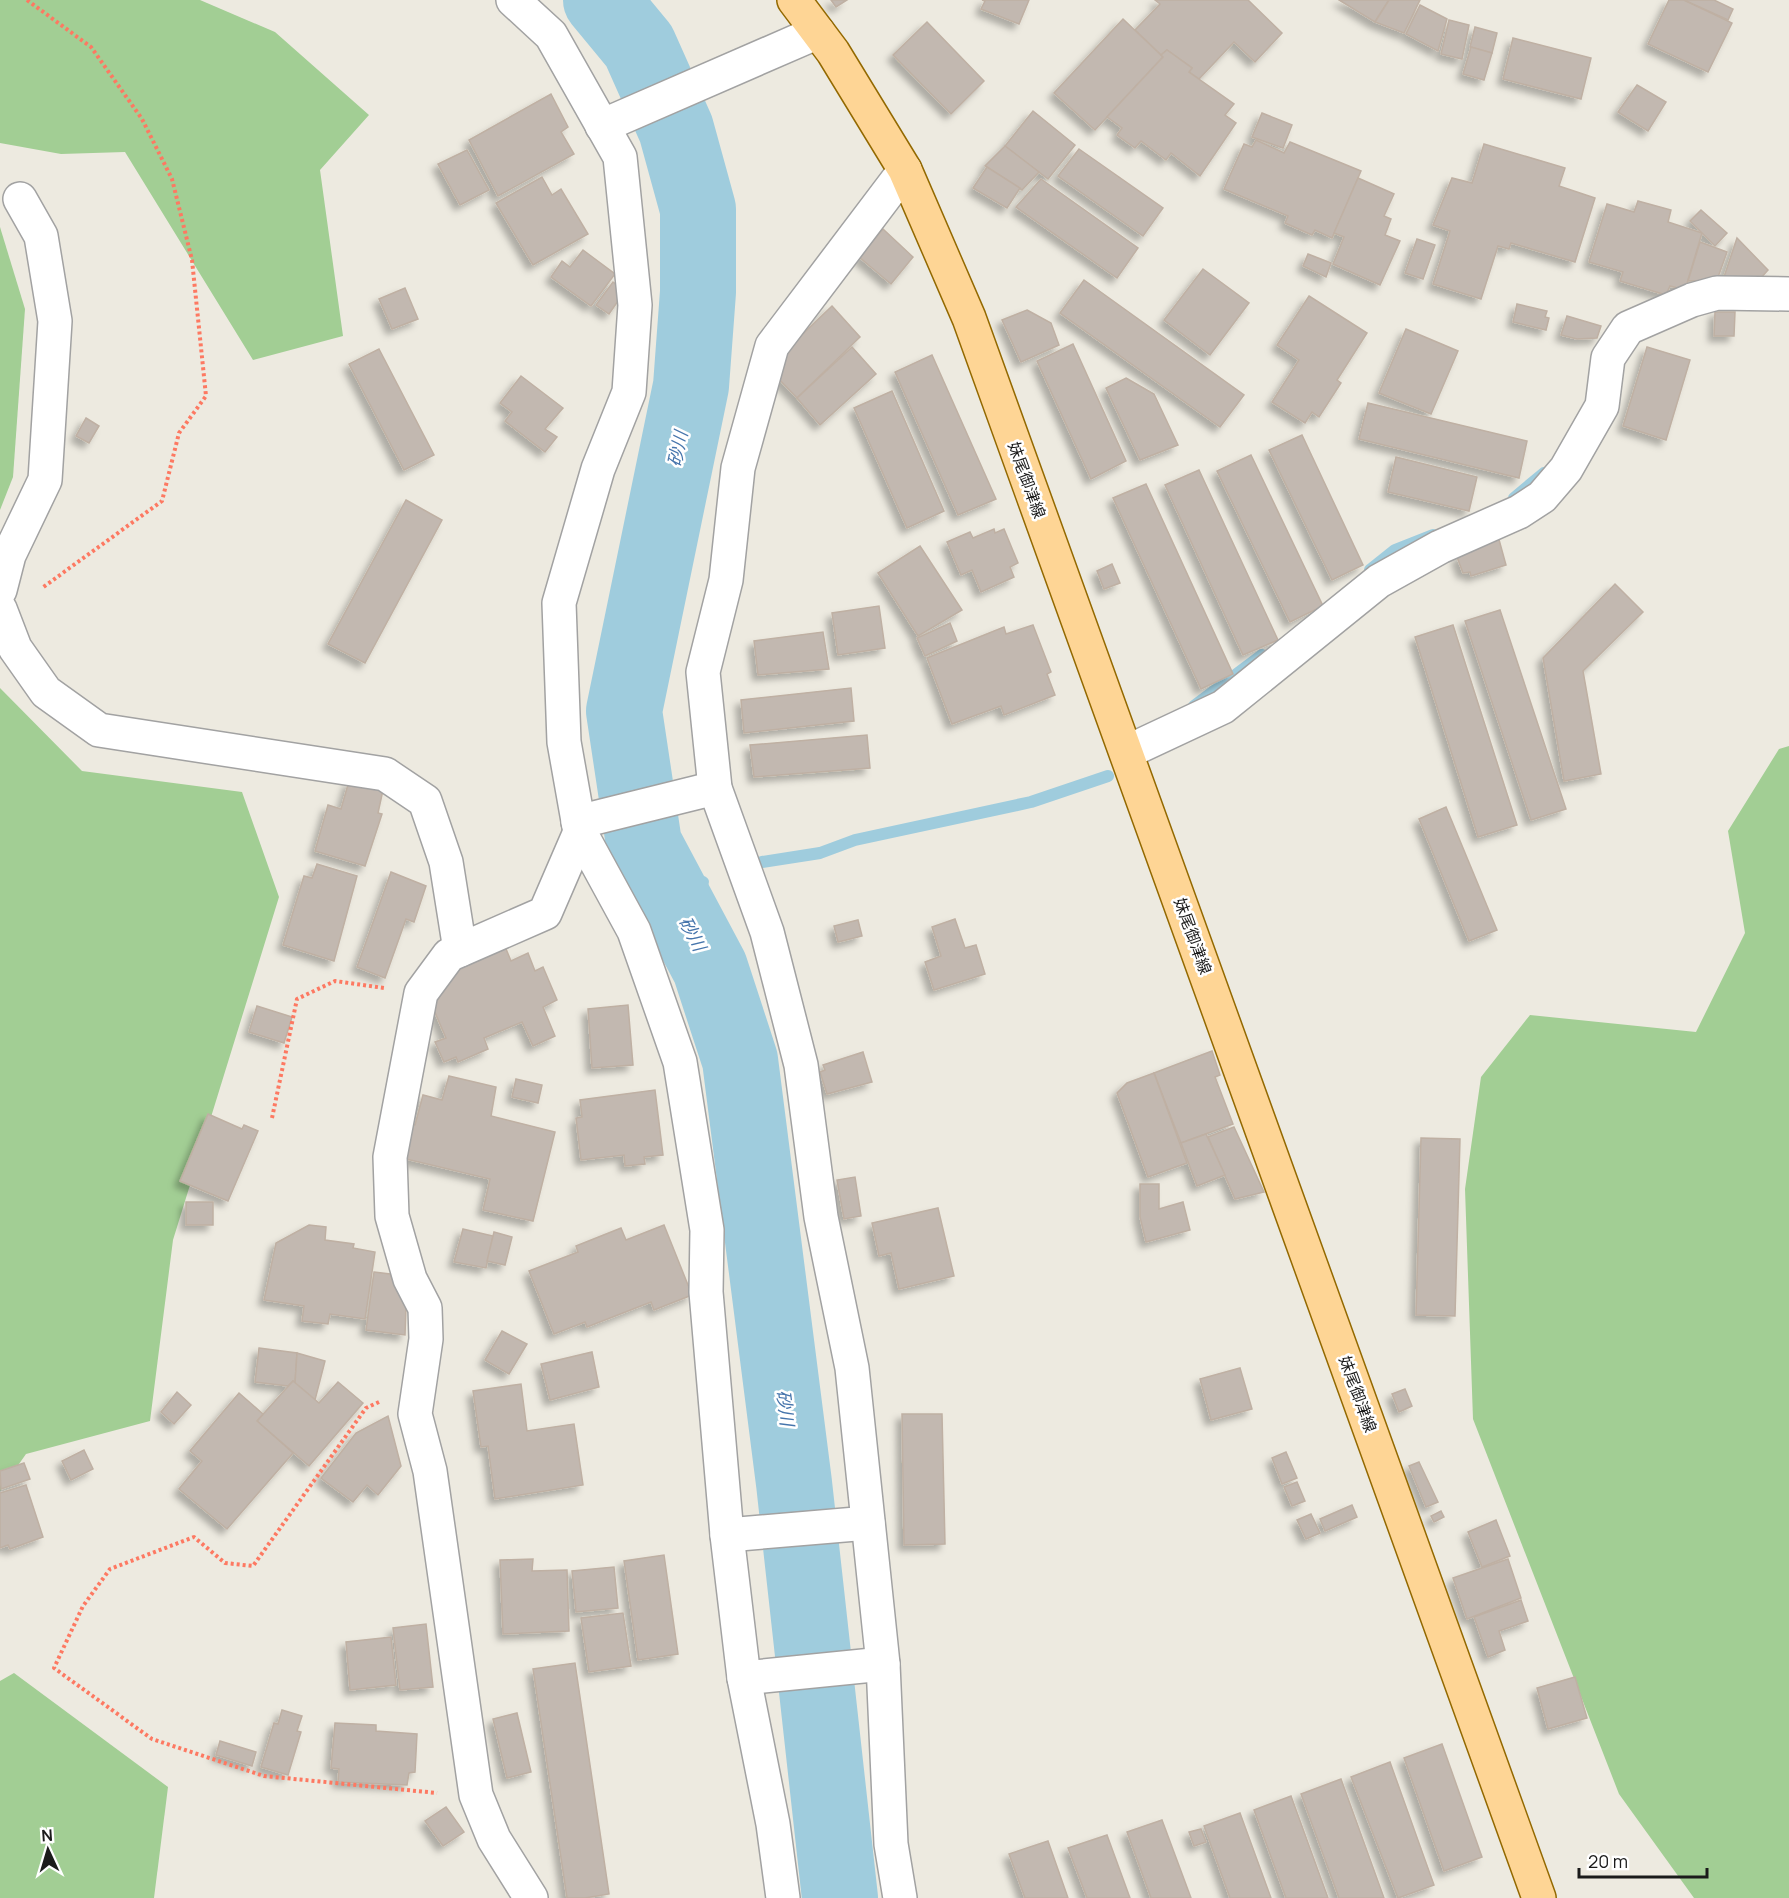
<svg xmlns="http://www.w3.org/2000/svg" width="1789" height="1898" viewBox="0 0 1789 1898" font-family="Manrope,'Noto Sans JP',sans-serif">
	<style>
		.forest { fill: #a2ce94 }
		.lines { fill: none; stroke-linecap: round; stroke-linejoin: round }
		.stream { stroke: #9fccdd; stroke-width: 12 }
		.river { stroke: #9fccdd; stroke-width: 76 }
		.building { fill: #c2b8b0; stroke: #bfb0a3; stroke-width: 1.5; filter: url(#shadow) }
		.minor-casing { stroke: #a2a2a2; stroke-width: 36 }
		.primary-casing { stroke: #936900; stroke-width: 36 }
		.path { stroke: #fd7962; stroke-width: 4; stroke-dasharray: 3 3; stroke-linecap: butt }
		.minor { stroke: #fff; stroke-width: 33 }
		.primary { stroke: #fed595; stroke-width: 33 }
		.labels { text-anchor: middle; stroke-width: 5; stroke-linejoin: round; paint-order: stroke }
		.street-label { font-size: 16px; fill: #1b1b1b; stroke: #fff }
		.water-label { font-size: 18px; font-style: italic; fill: #4675ac; stroke: #fff }
	</style>
	<defs>
		<filter id="shadow"><feDropShadow dx="-5.5" dy="5.5" stdDeviation="3" flood-color="#0004"/></filter>
	</defs>
	<rect width="100%" height="100%" fill="#edeae0"/>
	<!-- forest -->
	<g class="forest">
		<polygon points="0,0 200,0 275,32 369,115 320,170 343,336 253,360 125,152 61,154 0,143"/>
		<polygon points="0,227 25,309 13,477 0,510"/>
		<polygon points="0,688 82,771 242,792 279,897 173,1240 150,1421 26,1454 0,1491"/>
		<polygon points="1789,746 1789,1898 1694,1898 1619,1794 1473,1419 1465,1189 1481,1077 1530,1015 1696,1032 1745,933 1728,831 1779,749"/>
		<polygon points="14,1673 168,1787 154,1898 0,1898 0,1681"/>
	</g>
	<g class="lines">
		<!-- stream -->
		<g class="stream">
			<polyline points="1514,498 1544,473"/>
			<polyline points="1370,570 1395,550 1433,535"/>
			<polyline points="1194,706 1262,655"/>
			<polyline points="762,862 820,853 855,840 1031,802 1108,776"/>
			<polyline points="670,893 703,882"/>
		</g>
		<!-- river -->
		<polyline class="river" points="601,0 639,46 676,129 698,209 698,292 691,386 624,711 644,844 710,968 740,1060 794,1483 840,1898"/>
	</g>
	<!-- building -->
	<g class="building">
		<polygon points="831,0 847,0 836,7"/>
		<polygon points="982,0 1029,0 1019,24 981,9 985,1"/>
		<polygon points="1155,0 1248,0 1282,33 1255,62 1234,42 1199,79 1189,72 1192,68 1167,50 1161,55 1135,30 1160,4"/>
		<polygon points="1339,0 1389,0 1375,22"/>
		<polygon points="1389,0 1420,0 1404,33 1375,22"/>
		<polygon points="1669,0 1684,0 1732,23 1708,72 1648,44"/>
		<polygon points="1684,0 1714,0 1733,9 1728,20"/>
		<polygon points="1420,5 1447,19 1438,51 1406,34"/>
		<polygon points="1123,19 1163,57 1095,130 1054,93"/>
		<polygon points="1449,20 1469,25 1462,59 1441,54"/>
		<polygon points="927,22 984,81 951,114 893,55"/>
		<polygon points="1475,27 1497,33 1492,53 1470,47"/>
		<polygon points="1513,38 1591,58 1581,99 1503,79"/>
		<polygon points="1471,47 1492,53 1484,80 1463,74"/>
		<polygon points="1167,50 1192,68 1189,72 1234,104 1225,115 1236,123 1200,176 1171,153 1166,160 1141,141 1135,148 1117,135 1122,128 1107,117 1163,57 1161,55"/>
		<polygon points="1637,85 1666,102 1648,131 1618,112"/>
		<polygon points="551,94 568,127 561,132 574,154 498,196 469,140"/>
		<polygon points="1033,111 1075,145 1048,179 1005,146"/>
		<polygon points="1262,113 1292,125 1283,148 1252,137"/>
		<polygon points="1256,140 1284,153 1290,142 1361,171 1332,238 1315,230 1312,235 1285,223 1288,216 1224,189 1244,144 1252,147"/>
		<polygon points="1484,144 1565,168 1559,186 1595,198 1575,262 1511,243 1509,249 1498,246 1481,299 1433,284 1450,231 1433,225 1452,178 1472,183"/>
		<polygon points="1005,146 1039,172 1022,190 985,166"/>
		<polygon points="1079,149 1163,208 1143,236 1058,176"/>
		<polygon points="467,150 489,190 460,205 438,164"/>
		<polygon points="987,167 1020,188 1007,208 973,188"/>
		<polygon points="542,177 552,195 561,189 588,234 533,265 496,203"/>
		<polygon points="1358,178 1394,194 1384,216 1391,219 1385,235 1400,241 1380,285 1333,264 1344,237 1334,233"/>
		<polygon points="1041,179 1138,248 1117,278 1016,207"/>
		<polygon points="1638,201 1671,210 1668,222 1702,233 1685,290 1670,286 1666,295 1620,281 1623,272 1589,262 1607,204 1634,212"/>
		<polygon points="1701,210 1727,233 1715,246 1690,221"/>
		<polygon points="883,229 913,257 891,284 859,257"/>
		<polygon points="1737,238 1768,270 1759,280 1724,277"/>
		<polygon points="1417,239 1435,245 1423,279 1405,273"/>
		<polygon points="1700,242 1727,252 1717,280 1688,281"/>
		<polygon points="583,250 615,274 591,306 551,277 562,261 570,267"/>
		<polygon points="1308,254 1331,263 1326,277 1303,266"/>
		<polygon points="1203,269 1249,303 1210,355 1164,320"/>
		<polygon points="1084,280 1244,395 1220,427 1060,313"/>
		<polygon points="613,282 625,291 609,314 596,305"/>
		<polygon points="405,288 418,319 392,329 379,299"/>
		<polygon points="1309,296 1367,333 1337,380 1341,383 1319,417 1312,412 1305,423 1272,402 1299,360 1277,345"/>
		<polygon points="1517,304 1547,311 1545,317 1549,318 1546,330 1513,322"/>
		<polygon points="832,306 860,337 797,398 776,376 787,349"/>
		<polygon points="1027,310 1051,323 1059,345 1021,362 1002,320"/>
		<polygon points="1715,312 1735,312 1734,336 1714,336"/>
		<polygon points="1567,316 1601,326 1597,338 1577,339 1561,335"/>
		<polygon points="1406,329 1458,351 1431,414 1379,393"/>
		<polygon points="1073,344 1126,461 1091,479 1037,361"/>
		<polygon points="852,347 876,374 820,425 797,398"/>
		<polygon points="1647,347 1690,360 1666,440 1623,426"/>
		<polygon points="379,349 434,455 404,470 349,364"/>
		<polygon points="932,355 996,499 958,515 895,372"/>
		<polygon points="521,376 563,408 545,429 557,437 545,452 505,421 512,412 500,403"/>
		<polygon points="1126,378 1154,394 1178,445 1140,460 1106,388"/>
		<polygon points="892,391 944,511 907,528 854,408"/>
		<polygon points="1368,403 1527,441 1519,478 1359,439"/>
		<polygon points="86,418 99,426 89,443 76,436"/>
		<polygon points="1302,435 1363,565 1332,580 1269,450"/>
		<polygon points="1251,455 1323,606 1290,622 1217,471"/>
		<polygon points="1396,457 1477,477 1469,511 1388,492"/>
		<polygon points="1199,470 1278,640 1243,655 1165,485"/>
		<polygon points="1146,484 1233,674 1201,689 1113,498"/>
		<polygon points="406,500 442,520 365,663 328,644"/>
		<polygon points="994,529 995,533 1004,529 1018,563 1010,567 1014,577 981,592 972,570 961,575 947,542 970,532 973,538"/>
		<polygon points="1498,536 1506,565 1471,576 1470,572 1463,573 1457,557"/>
		<polygon points="920,546 962,610 918,636 878,573"/>
		<polygon points="1112,564 1120,583 1104,589 1097,571"/>
		<polygon points="1615,584 1643,612 1583,671 1601,774 1564,781 1543,658"/>
		<polygon points="879,606 885,648 838,655 832,613"/>
		<polygon points="1500,610 1566,809 1531,820 1465,621"/>
		<polygon points="950,623 957,641 925,656 917,638"/>
		<polygon points="1033,625 1051,672 1047,674 1055,695 1004,715 1001,706 952,724 927,658 1004,627 1006,634"/>
		<polygon points="1453,625 1517,825 1478,837 1415,637"/>
		<polygon points="823,632 829,669 758,675 754,641"/>
		<polygon points="851,688 854,721 744,733 741,700"/>
		<polygon points="867,735 870,768 754,777 750,745"/>
		<polygon points="349,781 383,790 378,813 382,814 365,866 315,851 328,805 341,809"/>
		<polygon points="1446,807 1497,930 1469,941 1419,819"/>
		<polygon points="317,864 357,876 334,961 283,945 304,876 312,878"/>
		<polygon points="391,872 426,886 414,922 406,919 385,978 357,967"/>
		<polygon points="955,919 965,948 976,945 985,974 934,990 925,962 941,956 932,927"/>
		<polygon points="858,920 862,936 838,942 834,926"/>
		<polygon points="504,944 511,961 528,953 535,971 543,967 557,1000 543,1007 555,1036 533,1046 522,1022 484,1038 488,1049 458,1062 456,1057 444,1062 435,1042 446,1038 431,1003 439,998 436,990 442,975"/>
		<polygon points="628,1005 633,1065 592,1068 588,1009"/>
		<polygon points="257,1006 292,1017 284,1043 249,1032"/>
		<polygon points="1212,1051 1220,1075 1215,1077 1233,1124 1181,1143 1154,1073"/>
		<polygon points="863,1052 872,1082 827,1094 820,1072 825,1070 823,1065"/>
		<polygon points="1154,1073 1187,1163 1148,1177 1117,1093 1127,1083"/>
		<polygon points="449,1076 496,1087 491,1116 555,1132 533,1221 483,1210 490,1179 402,1158 410,1124 415,1125 423,1095 442,1100"/>
		<polygon points="516,1079 542,1085 538,1103 512,1097"/>
		<polygon points="655,1090 663,1155 644,1157 645,1164 625,1166 624,1155 581,1160 576,1118 582,1117 580,1100"/>
		<polygon points="208,1114 242,1129 244,1125 258,1131 228,1201 180,1181"/>
		<polygon points="1234,1127 1264,1192 1235,1199 1208,1137"/>
		<polygon points="1206,1134 1225,1175 1197,1186 1181,1143"/>
		<polygon points="1421,1138 1460,1139 1455,1316 1416,1315"/>
		<polygon points="855,1177 861,1216 844,1219 837,1180"/>
		<polygon points="1140,1184 1159,1184 1159,1209 1183,1202 1190,1230 1146,1242 1140,1217"/>
		<rect x="186" y="1202" width="27" height="23"/>
		<polygon points="938,1208 954,1276 899,1289 891,1253 879,1256 872,1223"/>
		<polygon points="309,1225 326,1227 325,1240 354,1244 353,1248 375,1252 365,1319 330,1314 328,1324 302,1321 304,1306 264,1300 276,1243"/>
		<polygon points="664,1225 692,1295 654,1310 651,1302 587,1327 585,1322 554,1334 529,1271 578,1252 576,1246 621,1228 626,1240"/>
		<polygon points="463,1229 493,1236 486,1268 454,1262"/>
		<polygon points="494,1232 512,1237 505,1265 487,1261"/>
		<polygon points="374,1272 390,1274 406,1308 405,1335 366,1330"/>
		<polygon points="502,1331 527,1344 509,1374 485,1360"/>
		<polygon points="259,1348 297,1353 295,1383 293,1381 288,1386 255,1382"/>
		<polygon points="592,1352 599,1387 550,1400 541,1364"/>
		<polygon points="297,1353 325,1361 315,1400 295,1383"/>
		<polygon points="1240,1368 1252,1409 1211,1420 1200,1379"/>
		<polygon points="293,1381 319,1403 338,1382 363,1403 309,1466 257,1421"/>
		<polygon points="521,1384 527,1431 574,1424 583,1485 495,1499 488,1446 481,1447 473,1391"/>
		<polygon points="1405,1389 1412,1406 1399,1412 1392,1394"/>
		<polygon points="177,1392 191,1405 174,1424 161,1412"/>
		<polygon points="239,1393 263,1414 257,1421 293,1453 227,1529 179,1489 202,1461 190,1451"/>
		<polygon points="902,1414 942,1414 945,1544 904,1545"/>
		<polygon points="388,1416 401,1466 378,1495 367,1485 353,1502 321,1478 356,1433"/>
		<polygon points="84,1450 93,1469 71,1480 62,1461"/>
		<polygon points="1286,1452 1297,1478 1282,1484 1272,1458"/>
		<polygon points="1419,1462 1438,1502 1426,1507 1409,1466"/>
		<polygon points="24,1463 30,1479 1,1489 0,1471"/>
		<polygon points="1297,1482 1305,1501 1292,1506 1284,1487"/>
		<polygon points="26,1485 43,1537 10,1549 8,1545 0,1548 0,1493"/>
		<polygon points="1352,1505 1357,1517 1325,1531 1320,1519"/>
		<polygon points="1441,1511 1444,1517 1434,1522 1431,1516"/>
		<polygon points="1311,1514 1320,1533 1306,1539 1297,1520"/>
		<polygon points="1496,1520 1510,1556 1482,1567 1468,1532"/>
		<polygon points="664,1555 678,1654 638,1660 624,1561"/>
		<polygon points="533,1559 532,1571 567,1570 569,1631 503,1634 500,1560"/>
		<polygon points="1508,1559 1521,1598 1467,1619 1453,1578"/>
		<polygon points="614,1567 618,1608 576,1612 572,1571"/>
		<polygon points="1521,1600 1528,1621 1499,1631 1505,1650 1488,1657 1474,1617"/>
		<polygon points="623,1613 631,1666 589,1672 581,1618"/>
		<polygon points="426,1624 433,1687 400,1690 393,1628"/>
		<polygon points="391,1637 396,1685 350,1690 346,1642"/>
		<polygon points="575,1663 609,1894 585,1898 567,1898 533,1669"/>
		<polygon points="1575,1677 1587,1718 1548,1729 1537,1688"/>
		<polygon points="282,1710 302,1716 297,1731 301,1732 288,1775 261,1767 274,1723 278,1724"/>
		<polygon points="517,1713 531,1772 507,1778 493,1719"/>
		<polygon points="335,1723 376,1725 376,1731 417,1734 415,1772 409,1773 407,1785 338,1782 339,1769 331,1768"/>
		<polygon points="220,1741 256,1752 252,1766 216,1755"/>
		<polygon points="1442,1744 1482,1857 1444,1871 1404,1758"/>
		<polygon points="1390,1762 1434,1885 1398,1898 1351,1777"/>
		<polygon points="1341,1779 1384,1898 1339,1898 1301,1794"/>
		<polygon points="1291,1796 1328,1898 1286,1898 1254,1810"/>
		<polygon points="446,1807 464,1832 443,1846 425,1821"/>
		<polygon points="1240,1813 1271,1898 1230,1898 1204,1826"/>
		<polygon points="1162,1820 1191,1898 1151,1898 1127,1832"/>
		<polygon points="1201,1829 1206,1842 1194,1846 1189,1832"/>
		<polygon points="1107,1835 1130,1898 1087,1898 1068,1848"/>
		<polygon points="1048,1841 1068,1898 1025,1898 1009,1854"/>
	</g>
	<g class="lines">
		<!-- minor casing -->
		<g class="minor-casing">
			<g id="minor">
				<polyline points="513,0 551,35 620,157 635,305 629,392 598,469 559,603 564,742 580,832 634,931 680,1062 707,1230 706,1292 727,1535 744,1678 773,1824 783,1898"/>
				<polyline points="602,126 818,32"/>
				<polyline points="0,590 9,555 45,480 55,321 41,236 20,199"/>
				<polyline points="0,609 15,648 46,692 99,730 385,774 425,801 446,862 460,950"/>
				<polyline points="1127,752 1223,707 1379,581 1440,547 1519,512 1542,497 1566,469 1602,406 1608,358 1628,328 1692,300 1717,293 1789,294"/>
				<polyline points="578,822 715,788"/>
				<polyline points="727,1535 868,1523"/>
				<polyline points="744,1678 883,1664"/>
				<polyline points="531,1898 494,1839 476,1795 430,1471 415,1414 426,1339 425,1308 410,1279 392,1216 390,1157 421,993 449,955 545,913 580,832"/>
				<polyline points="900,1898 891,1844 883,1664 852,1368 821,1217 801,1065 767,932 715,788 703,672 726,580 738,468 772,346 905,170"/>
			</g>
		</g>
		<!-- primary casing -->
		<g class="primary-casing">
			<polyline id="primary" points="794,0 833,52 905,170 969,318 1539,1898"/>
		</g>
		<!-- path -->
		<g class="path">
			<polyline points="27,0 91,47 142,119 172,179 192,260 206,396 179,433 162,501 42,588"/>
			<polyline points="272,1118 297,999 335,981 384,988"/>
			<polyline points="379,1402 366,1408 253,1566 225,1563 194,1537 110,1569 83,1606 54,1668 152,1739 264,1776 437,1793"/>
		</g>
		<!-- minor -->
		<use href="#minor" class="minor"/>
		<!-- primary -->
		<use href="#primary" class="primary"/>
	</g>
	<g class="labels">
		<!-- street labels -->
		<g class="street-label">
			<text transform="translate(1027 480) rotate(70)" y="6">妹尾御津線</text>
			<text transform="translate(1193 936) rotate(70)" y="6">妹尾御津線</text>
			<text transform="translate(1358 1394) rotate(70)" y="6">妹尾御津線</text>
		</g>
		<!-- water labels -->
		<g class="water-label">
			<text transform="translate(678 449) rotate(-78)" y="6">砂川</text>
			<text transform="translate(692 934) rotate(62)" y="6">砂川</text>
			<text transform="translate(785 1408) rotate(83)" y="6">砂川</text>
		</g>
	</g>
	<!-- north arrow -->
	<g transform="translate(48 1850) rotate(356)" stroke="#ffffff" stroke-width="4.5" paint-order="stroke">
	<path d="M0-4.5L10 22L0 15L-10 22Z" fill="#1b1b1b"/>
	<text y="-9" font-size="16" font-weight="bold" text-anchor="middle" fill="#1b1b1b">N</text>
	</g>
	<!-- scale -->
	<path d="M1579 1868v9h128v-9" fill="none" stroke="#1b1b1b" stroke-width="3"/>
	<text x="1588" y="1868" font-size="18" fill="#1b1b1b" stroke="#ffffff" stroke-width="4.5" paint-order="stroke">20 m</text>
</svg>
